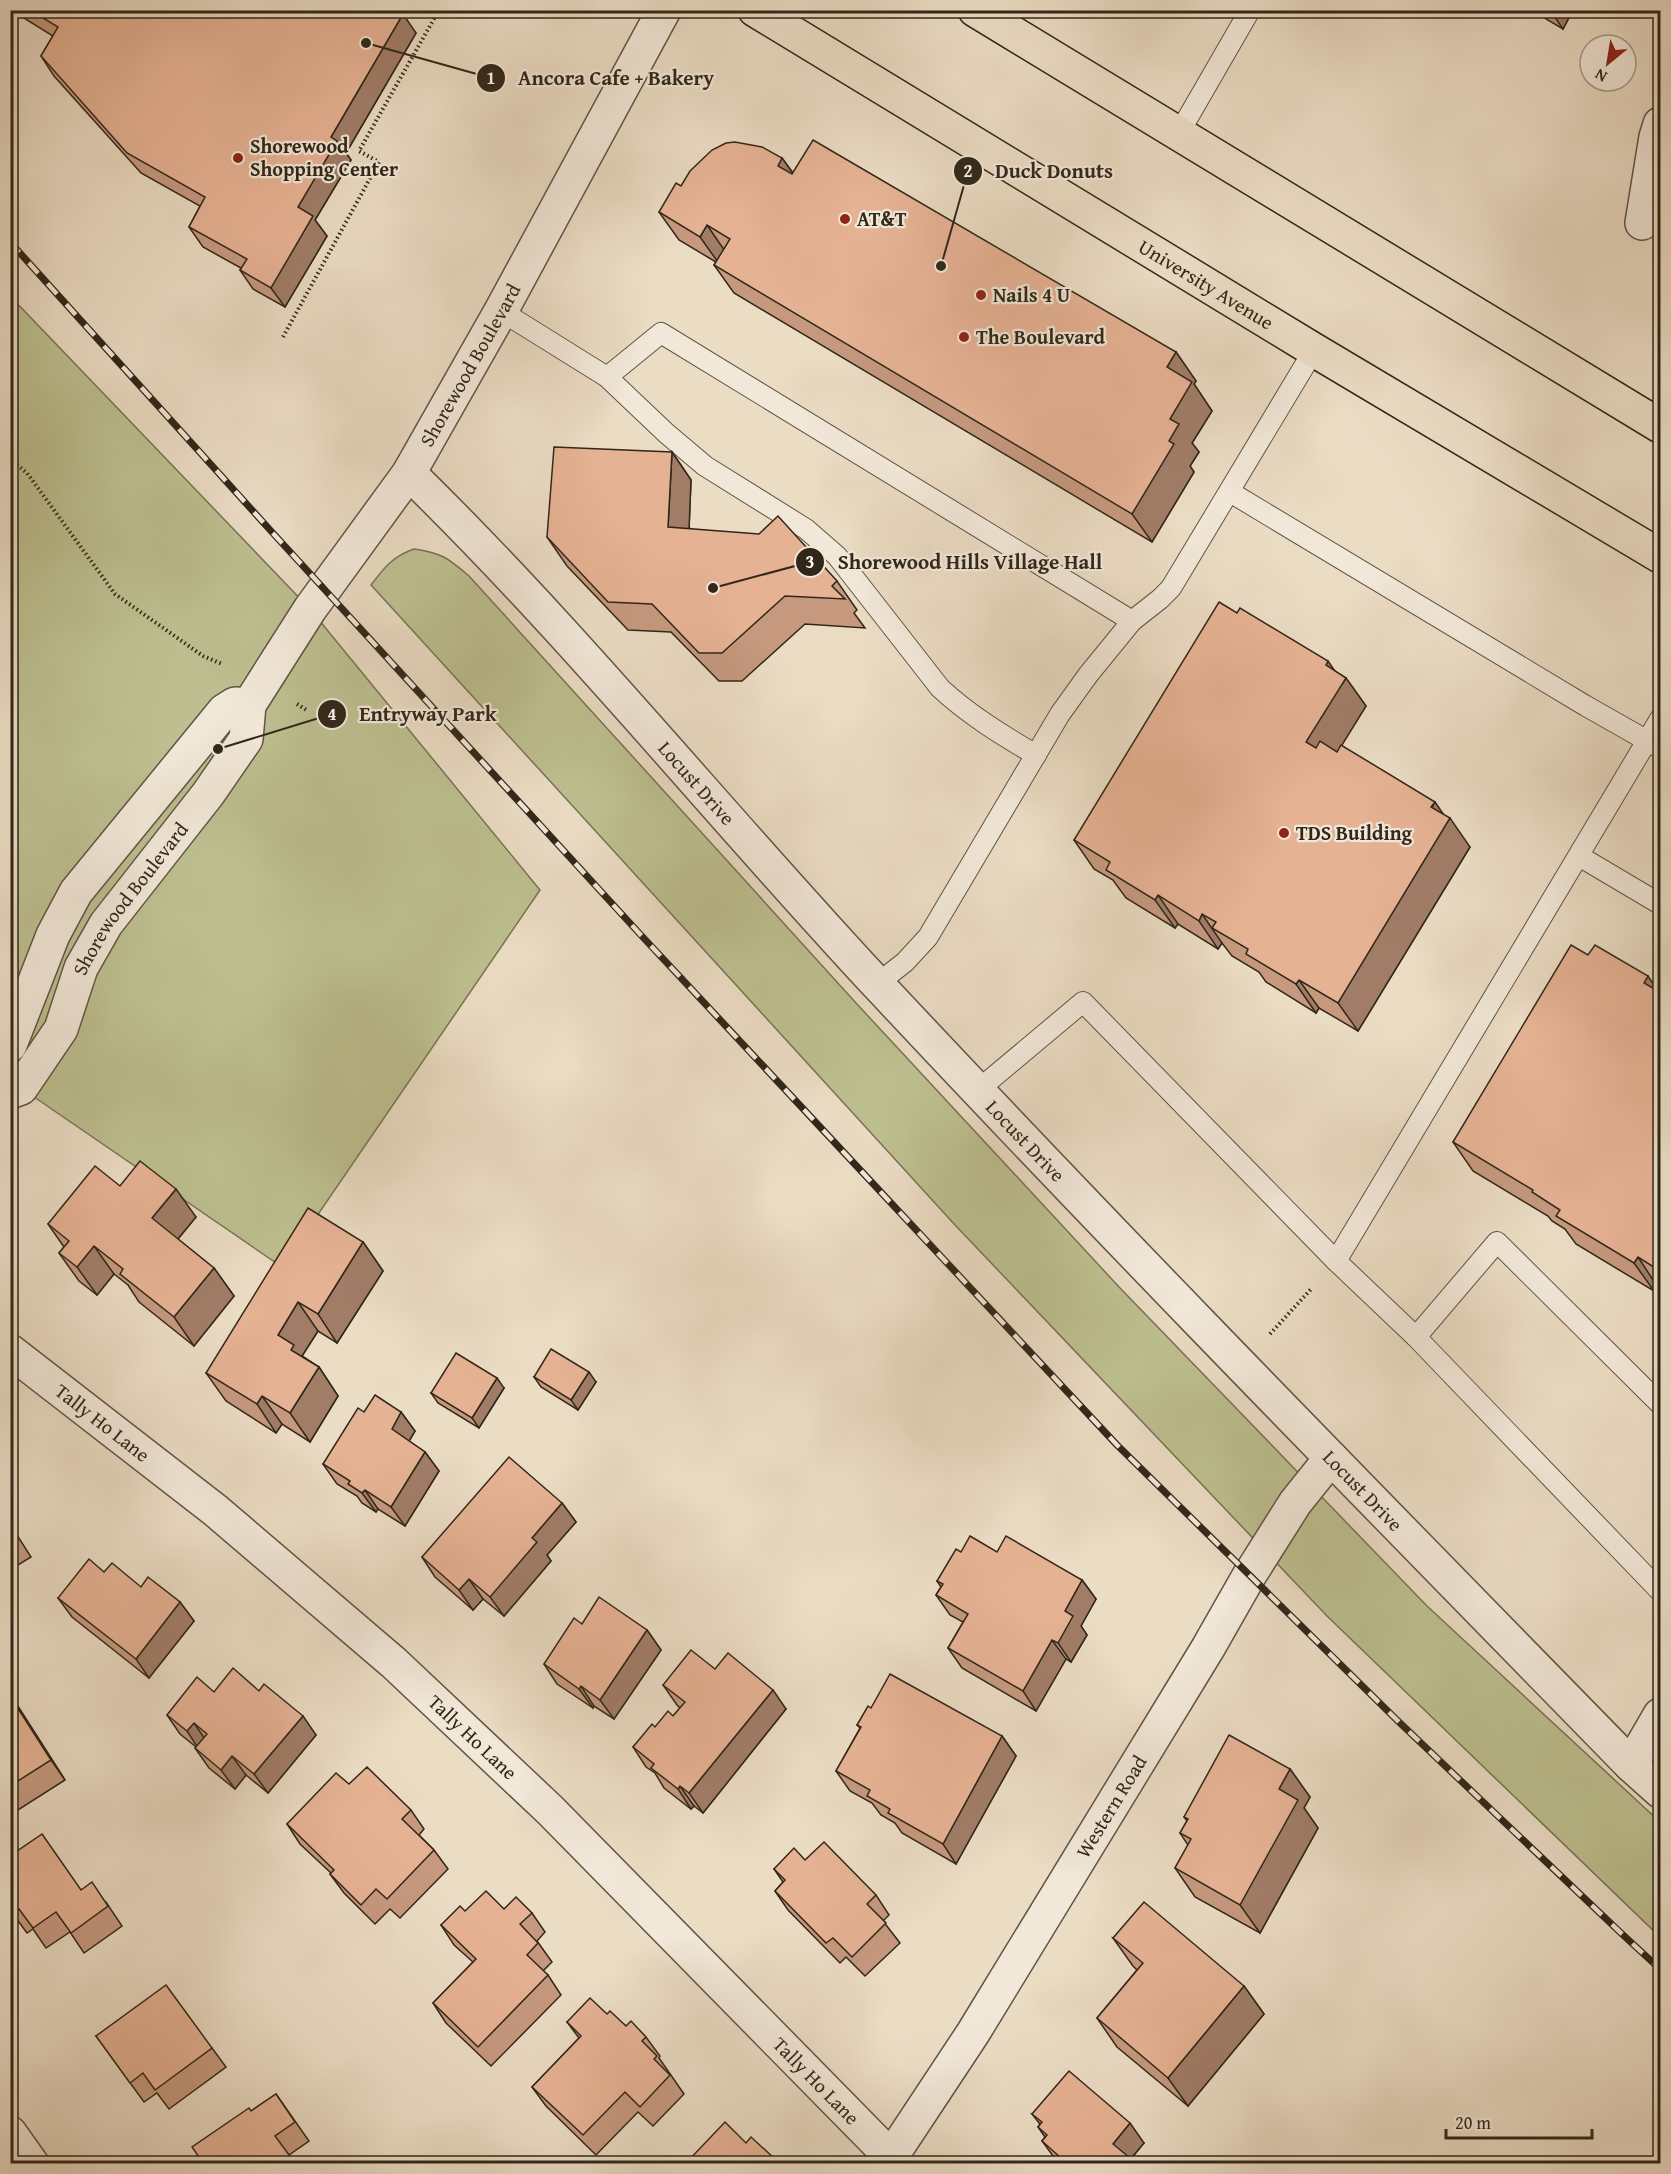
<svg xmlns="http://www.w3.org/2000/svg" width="1671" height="2174" viewBox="0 0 1671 2174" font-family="'Gentium Book Plus',serif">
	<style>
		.green { fill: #bdbf90; stroke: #777354; stroke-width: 1.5 }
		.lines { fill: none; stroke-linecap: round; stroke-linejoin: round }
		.lane-casing { stroke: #605444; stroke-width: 22 }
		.street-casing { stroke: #605444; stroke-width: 36 }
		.primary-casing { stroke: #312719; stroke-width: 36 }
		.path { stroke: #312719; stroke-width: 4; stroke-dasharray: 1.5 3; stroke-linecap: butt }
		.lane { stroke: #f2e8d9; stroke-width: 20 }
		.street { stroke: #f2e8d9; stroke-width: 33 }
		.primary { stroke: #ebdcc4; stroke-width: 33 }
		.rail-casing { stroke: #312719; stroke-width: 7 }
		.rail { stroke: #f2e8d9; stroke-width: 4.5; stroke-dasharray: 14; stroke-linecap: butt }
		.wall { fill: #c6997f; stroke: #312719; stroke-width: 1.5 }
		.shaded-wall { fill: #a17d68; stroke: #312719; stroke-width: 1.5 }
		.building { fill: #e6b294; stroke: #312719; stroke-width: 1.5 }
		.poi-dot { fill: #8f2418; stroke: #f2e8d9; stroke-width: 2 }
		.labels { text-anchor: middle; stroke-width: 4.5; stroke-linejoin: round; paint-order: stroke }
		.poi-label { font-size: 20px; font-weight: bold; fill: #312719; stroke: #f2e8d9; text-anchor: start }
		.street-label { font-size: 20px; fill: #312719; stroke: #f2e8d9 }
		.leader { fill: none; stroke: #312719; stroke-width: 2 }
		.callout-dot { fill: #312719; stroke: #f2e8d9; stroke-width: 2 }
		.mark-label { font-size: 18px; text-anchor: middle; font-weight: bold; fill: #fff }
		.callout-label { font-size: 21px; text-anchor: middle; font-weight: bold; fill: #312719; stroke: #f2e8d9; stroke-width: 4.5; stroke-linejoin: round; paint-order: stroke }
	</style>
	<rect width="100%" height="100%" fill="#ebdcc4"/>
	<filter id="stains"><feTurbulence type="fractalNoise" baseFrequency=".00333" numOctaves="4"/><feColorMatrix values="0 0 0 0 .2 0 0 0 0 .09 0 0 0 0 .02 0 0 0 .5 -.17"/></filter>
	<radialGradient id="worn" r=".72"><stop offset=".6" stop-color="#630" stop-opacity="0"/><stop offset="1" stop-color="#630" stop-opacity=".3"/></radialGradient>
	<!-- green -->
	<g class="green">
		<polygon points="10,296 310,609 540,890 282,1267 21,1088 11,1092"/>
		<path d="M414 549C442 553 448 558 469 576L856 1003 1120 1288 1427 1606 1660 1822V1937L1327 1616 955 1225 371 585C384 568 393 556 414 549Z"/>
	</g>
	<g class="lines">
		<!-- lane casing -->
		<g class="lane-casing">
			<g id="lane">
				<polyline points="1179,133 1250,10"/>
				<path d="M501 311 607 377 666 433 705 466 806 529 837 556 940 688C969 715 1002 735 1036 755"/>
				<polyline points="607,377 661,333 1132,621"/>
				<polyline points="1230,492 1586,706 1660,748"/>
				<polyline points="1579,856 1660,904"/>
				<polyline points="877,984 905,962 928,937 1060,714 1088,675 1132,621 1160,599 1171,588 1314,350"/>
				<polyline points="978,1090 1083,1002 1336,1261 1416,1337 1660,1591"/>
				<polyline points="1336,1261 1660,719"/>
				<polyline points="1416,1337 1497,1242 1660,1404"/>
			</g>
		</g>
		<!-- street casing -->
		<g class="street-casing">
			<g id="street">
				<polyline points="1642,223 1656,137 1660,124"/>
				<path id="s1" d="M409 473C575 635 721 817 880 987 1126 1250 1379 1507 1631 1765L1660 1791"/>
				<polyline points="10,1045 53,935 76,892 224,711 235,704 249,705"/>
				<path id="s2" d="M10 1092 21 1088 61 1029 81 968 106 924 208 794 246 739 249 705 310 609 409 473 501 311 664 10"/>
				<path id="s3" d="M10 1351 215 1510 394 1663 550 1810 898 2164"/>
				<polyline points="1631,1765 1660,1715"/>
				<polyline points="10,2133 32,2164"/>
				<path id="s4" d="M891 2157 973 2033 1208 1648 1249 1576 1295 1503 1331 1458"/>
			</g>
		</g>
		<!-- primary casing -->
		<g class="primary-casing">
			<g id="primary">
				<path id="s5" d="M755 10 1314 350 1660 556"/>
				<polyline points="975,10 1660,426"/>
			</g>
		</g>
		<!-- path -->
		<g class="path">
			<polyline points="283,337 379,162 359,151 439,10"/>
			<polyline points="10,459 27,473 115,594 203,656 222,664"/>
			<polyline points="297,704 308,711"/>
			<polyline points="1270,1334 1312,1288"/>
		</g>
		<!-- lane -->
		<use href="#lane" class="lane"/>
		<!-- street -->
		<use href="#street" class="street"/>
		<!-- primary -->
		<use href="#primary" class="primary"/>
		<!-- rail casing -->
		<g class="rail-casing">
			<polyline id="rail" points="10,242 271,531 639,933 1117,1445 1400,1723 1622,1934 1660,1969"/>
		</g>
		<!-- rail -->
		<use href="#rail" class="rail"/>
	</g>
	<!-- wall -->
	<g class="wall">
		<polygon points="11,10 397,10 416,33 346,153 351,160 315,220 327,236 285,307 253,289 240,270 241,268 203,247 189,227 200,206 141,173 54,76 41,56 53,36"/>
		<polygon points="1531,10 1573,10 1563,29"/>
		<polygon points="782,158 793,173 1176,352 1196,381 1194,384 1212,411 1192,443 1199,452 1190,466 1194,472 1152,542 734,293 714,265 716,262 679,240 659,212 681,186"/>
		<polygon points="672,452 691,480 689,528 837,581 857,610 854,613 865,628 805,624 742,681 719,681 671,632 628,630 567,566 547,537"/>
		<polygon points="1237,613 1346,678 1366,706 1341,745 1443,814 1470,847 1358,1031 1319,1008 1316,1013 1266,982 1259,972 1232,956 1222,943 1218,949 1178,924 1175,928 1126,898 1113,880 1094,869 1074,840"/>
		<polygon points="1588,955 1657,989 1660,987 1660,1288 1657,1286 1654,1291 1576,1244 1565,1229 1552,1221 1548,1216 1473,1171 1453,1142"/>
		<polygon points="120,1186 196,1217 178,1239 214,1268 234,1296 194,1346 139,1302 128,1285 114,1274 97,1295 79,1281 59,1253 64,1247 48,1224"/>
		<polygon points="363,1242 383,1271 337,1343 318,1331 302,1356 319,1367 338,1396 310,1442 282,1424 276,1433 226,1401 206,1373"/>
		<polygon points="534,1377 596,1382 578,1410 541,1387"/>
		<polygon points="504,1388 479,1428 438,1403 431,1393"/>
		<polygon points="364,1412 401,1412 415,1431 409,1441 425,1452 439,1471 405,1526 378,1509 376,1512 362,1503 357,1496 337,1484 323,1464"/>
		<polygon points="562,1503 576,1522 547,1555 551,1561 504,1616 483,1599 473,1610 435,1577 422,1557"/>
		<polygon points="10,1524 31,1557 10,1570"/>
		<polygon points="961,1552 997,1552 1082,1580 1096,1599 1081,1626 1087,1635 1071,1662 1066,1659 1036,1711 962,1668 948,1648 963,1622 950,1615 936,1595 941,1587 937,1581"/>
		<polygon points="141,1587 180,1602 194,1621 149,1678 72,1617 58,1598"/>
		<polygon points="582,1624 647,1630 661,1650 614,1719 594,1706 593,1708 557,1684 544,1664"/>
		<polygon points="715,1669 786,1709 703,1813 694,1806 691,1809 664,1788 655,1773 646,1767 633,1747 655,1727 673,1716 680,1708 677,1705 663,1685"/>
		<polygon points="259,1691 316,1735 268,1793 246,1775 235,1789 209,1768 195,1748 196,1747 180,1734 167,1715 214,1692"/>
		<polygon points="10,1694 65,1780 18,1810 10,1799"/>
		<polygon points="871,1708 1002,1736 1016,1756 956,1864 902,1833 895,1823 881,1815 872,1803 850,1791 836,1771 860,1728 857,1725"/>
		<polygon points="1290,1769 1310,1797 1304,1808 1318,1828 1260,1933 1195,1897 1175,1868 1188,1845 1180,1833 1187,1821 1184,1817"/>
		<polygon points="349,1784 411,1810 424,1829 419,1835 434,1850 448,1869 400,1918 390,1909 375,1924 344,1893 330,1874 331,1873 300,1844 287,1824"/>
		<polygon points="805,1860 876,1895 889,1915 883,1921 900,1943 865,1976 846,1957 840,1963 788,1910 775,1891 783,1882 774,1869"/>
		<polygon points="81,1890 106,1902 122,1926 84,1953 70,1932 46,1948 33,1929 27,1933 10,1910"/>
		<polygon points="504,1909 532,1913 545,1932 537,1941 552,1962 543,1971 548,1975 561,1995 491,2066 446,2023 433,2003 473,1962 454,1945 441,1925"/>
		<polygon points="1113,1938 1244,1986 1264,2014 1188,2106 1117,2047 1097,2018 1137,1970 1133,1966"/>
		<polygon points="607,2014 626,2026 646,2037 660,2056 659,2058 684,2094 653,2126 638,2112 596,2155 546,2106 532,2087 579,2038 567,2022"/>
		<polygon points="96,2036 212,2048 226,2067 169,2109 157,2093 144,2102"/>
		<polygon points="276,2094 309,2141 289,2155 251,2111"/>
		<polygon points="1032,2114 1144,2143 1131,2159 1136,2163 1059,2163 1056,2160 1042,2141 1045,2137 1038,2127 1040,2124"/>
		<polygon points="746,2143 775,2159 777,2163 686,2163"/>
	</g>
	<!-- shaded-wall -->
	<g class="shaded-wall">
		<polygon points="1550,10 1573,10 1563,29"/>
		<polygon points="403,14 416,33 346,153 351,160 315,220 327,236 285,307 271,288 298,207 331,137"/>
		<polygon points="782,158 802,186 778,166"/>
		<polygon points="707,225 727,254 720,265 700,237"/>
		<polygon points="1176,352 1196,381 1194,384 1212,411 1192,443 1199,452 1190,466 1194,472 1152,542 1132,514 1169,441 1170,419 1167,367"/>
		<polygon points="672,452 691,480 688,555 668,527"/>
		<polygon points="1328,661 1343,683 1346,678 1366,706 1326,771 1306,742 1326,665"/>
		<polygon points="1435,802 1448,821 1450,818 1470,847 1358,1031 1338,1003"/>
		<polygon points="1158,895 1178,924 1175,928 1155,900"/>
		<polygon points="1202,914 1222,943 1218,949 1199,921"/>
		<polygon points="1648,976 1660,994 1644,983"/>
		<polygon points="1299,980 1319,1008 1316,1013 1296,984"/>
		<polygon points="176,1189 196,1217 172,1246 152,1218"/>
		<polygon points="363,1242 383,1271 337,1343 318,1314"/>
		<polygon points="94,1246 114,1274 97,1295 77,1267"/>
		<polygon points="1638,1257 1657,1286 1654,1291 1634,1263"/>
		<polygon points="214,1268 234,1296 194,1346 174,1317"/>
		<polygon points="298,1302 318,1331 302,1356 314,1373 299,1362 278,1335"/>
		<polygon points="319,1367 338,1396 310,1442 290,1413"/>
		<polygon points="589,1372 596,1382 578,1410 571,1400"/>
		<polygon points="497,1378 504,1388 479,1428 472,1418"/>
		<polygon points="262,1396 282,1424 276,1433 257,1404"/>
		<polygon points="401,1412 415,1431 405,1448 392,1429"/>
		<polygon points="425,1452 439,1471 405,1526 391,1507"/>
		<polygon points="365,1490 378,1509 376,1512 362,1493"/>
		<polygon points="562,1503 576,1522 547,1555 551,1561 504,1616 490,1597 532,1538"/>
		<polygon points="469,1579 483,1599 473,1610 459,1590"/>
		<polygon points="1082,1580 1096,1599 1081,1626 1087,1635 1071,1662 1058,1643 1065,1611"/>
		<polygon points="180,1602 194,1621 149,1678 136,1659"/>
		<polygon points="647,1630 661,1650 614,1719 600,1700"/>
		<polygon points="1052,1640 1066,1659 1036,1711 1023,1691"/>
		<polygon points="581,1686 594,1706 593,1708 579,1689"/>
		<polygon points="773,1690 786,1709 703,1813 689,1793"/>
		<polygon points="10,1694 65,1780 51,1760 10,1696"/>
		<polygon points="303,1716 316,1735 268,1793 254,1774"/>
		<polygon points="194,1723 207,1742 200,1751 187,1731"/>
		<polygon points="1002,1736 1016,1756 956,1864 943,1844"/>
		<polygon points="232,1756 246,1775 235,1789 221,1770"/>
		<polygon points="1290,1769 1310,1797 1304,1808 1318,1828 1260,1933 1240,1905 1279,1789"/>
		<polygon points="680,1786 694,1806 691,1809 678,1789"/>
		<polygon points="1244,1986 1264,2014 1188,2106 1168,2078"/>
		<polygon points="1130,2123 1144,2143 1127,2163 1113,2144"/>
	</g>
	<!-- building -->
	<g class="building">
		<polygon points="30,10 397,10 403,14 331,137 337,141 298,207 313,216 271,288 240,270 247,259 189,227 205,197 127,153 41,56 58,27"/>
		<polygon points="813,140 1176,352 1167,367 1192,382 1170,419 1179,424 1169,441 1174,444 1132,514 714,265 730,239 707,225 700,237 659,212 676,183 681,186 690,171 712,150 726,143 735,142 762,147 782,158 778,166 792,174"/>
		<polygon points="554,447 672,452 668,527 759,534 778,516 837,581 832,586 845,599 785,596 722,653 699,653 652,604 608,602 547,537"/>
		<polygon points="1219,602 1237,613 1240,608 1328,661 1326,665 1346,678 1306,742 1316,748 1320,741 1337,752 1341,745 1435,802 1431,807 1450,818 1338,1003 1299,980 1296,984 1246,954 1248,949 1212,928 1216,922 1202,914 1199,921 1158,895 1155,900 1106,870 1110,862 1074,840"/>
		<polygon points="1571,945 1588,955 1595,945 1648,976 1644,983 1656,990 1658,986 1660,987 1660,1271 1638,1257 1634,1263 1556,1216 1560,1210 1532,1192 1533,1190 1453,1142"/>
		<polygon points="140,1161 176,1189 152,1218 214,1268 174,1317 120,1274 123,1269 94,1246 77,1267 59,1253 69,1241 48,1224 95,1166 120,1186"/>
		<polygon points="308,1208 363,1242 318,1314 298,1302 278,1335 294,1345 291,1350 319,1367 290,1413 262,1396 257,1404 206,1373"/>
		<polygon points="551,1349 589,1372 571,1400 534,1377"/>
		<polygon points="456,1353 497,1378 472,1418 431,1393"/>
		<polygon points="375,1395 401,1412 392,1429 425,1452 391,1507 365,1490 362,1493 348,1484 350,1481 323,1464 358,1408 364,1412"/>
		<polygon points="509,1457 562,1503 532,1538 537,1542 490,1597 469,1579 459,1590 422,1557"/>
		<polygon points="10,1526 18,1537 10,1542"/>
		<polygon points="970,1536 997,1552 1006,1536 1082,1580 1065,1611 1073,1616 1058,1643 1052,1640 1023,1691 948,1648 968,1614 936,1595 943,1584 937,1581 956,1549 961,1552"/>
		<polygon points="89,1559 104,1572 112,1563 141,1587 148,1577 180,1602 136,1659 58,1598"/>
		<polygon points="599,1597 647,1630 600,1700 581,1686 579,1689 544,1664 574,1618 582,1624"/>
		<polygon points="691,1650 715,1669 728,1653 773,1690 689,1793 680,1786 678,1789 651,1768 654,1764 633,1747 652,1724 655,1727 668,1711 673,1716 685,1702 663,1685"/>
		<polygon points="233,1668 259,1691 264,1684 303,1716 254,1774 232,1756 221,1770 195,1748 207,1734 194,1723 187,1731 167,1715 197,1677 214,1692"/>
		<polygon points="890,1674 1002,1736 943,1844 888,1813 890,1809 867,1796 870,1790 836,1771 861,1727 857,1725 868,1706 871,1708"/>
		<polygon points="10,1696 51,1760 10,1786"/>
		<polygon points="1229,1735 1290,1769 1279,1789 1298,1800 1240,1905 1175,1868 1191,1839 1180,1833 1188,1819 1184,1817"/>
		<polygon points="367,1767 411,1810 402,1819 434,1850 387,1899 376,1889 361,1905 330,1874 334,1870 287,1824 336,1773 349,1784"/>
		<polygon points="42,1834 81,1890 92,1882 108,1906 71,1933 56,1912 33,1928 19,1909 13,1913 10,1910 10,1856"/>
		<polygon points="824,1842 876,1895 867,1904 886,1923 852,1957 833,1938 826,1943 775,1891 785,1880 774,1869 794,1848 805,1860"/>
		<polygon points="486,1891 504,1909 516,1897 532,1913 520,1924 538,1943 527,1955 548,1975 478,2047 433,2003 476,1959 441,1925 460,1906 465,1911"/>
		<polygon points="1144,1902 1244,1986 1168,2078 1097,2018 1143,1963 1113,1938"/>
		<polygon points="166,1985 212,2048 155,2090 143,2073 130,2083 96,2036"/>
		<polygon points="590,1998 607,2014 610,2011 626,2026 631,2021 646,2037 642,2041 657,2056 654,2059 670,2075 640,2107 625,2092 583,2135 532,2087 581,2036 567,2022"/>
		<polygon points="1069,2071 1130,2123 1113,2144 1136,2163 1064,2163 1060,2159 1061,2158 1042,2141 1047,2135 1038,2127 1042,2122 1032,2114"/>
		<polygon points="276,2094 295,2122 275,2136 295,2163 203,2163 192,2147 249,2108 251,2111"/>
		<polygon points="725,2122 746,2143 751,2137 775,2159 770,2163 686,2163"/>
	</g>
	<!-- markers -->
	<g class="poi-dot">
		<circle cx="238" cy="158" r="6"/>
		<circle cx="845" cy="219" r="6"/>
		<circle cx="981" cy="295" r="6"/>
		<circle cx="964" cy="337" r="6"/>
		<circle cx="1284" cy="833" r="6"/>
	</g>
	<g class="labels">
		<!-- poi labels -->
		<g class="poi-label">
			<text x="250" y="153">Shorewood<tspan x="250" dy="23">Shopping Center</tspan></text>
			<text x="857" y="226">AT&amp;T</text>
			<text x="993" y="302">Nails 4 U</text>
			<text x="976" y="344">The Boulevard</text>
			<text x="1296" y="840">TDS Building</text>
		</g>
		<!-- street labels -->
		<g class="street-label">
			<text dy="7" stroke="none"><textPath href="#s5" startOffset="528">University Avenue</textPath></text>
			<text dy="7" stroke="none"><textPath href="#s2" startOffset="870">Shorewood Boulevard</textPath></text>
			<text dy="7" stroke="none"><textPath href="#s1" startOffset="423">Locust Drive</textPath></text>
			<text dy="7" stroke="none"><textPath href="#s2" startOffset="232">Shorewood Boulevard</textPath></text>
			<text dy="7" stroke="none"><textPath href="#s1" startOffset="909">Locust Drive</textPath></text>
			<text dy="7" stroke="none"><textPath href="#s3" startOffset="117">Tally Ho Lane</textPath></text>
			<text dy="7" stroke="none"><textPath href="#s1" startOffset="1395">Locust Drive</textPath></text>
			<text dy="7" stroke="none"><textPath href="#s3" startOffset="603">Tally Ho Lane</textPath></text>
			<text dy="7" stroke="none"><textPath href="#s4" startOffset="414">Western Road</textPath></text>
			<text dy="7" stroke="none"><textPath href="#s3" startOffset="1089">Tally Ho Lane</textPath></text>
		</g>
	</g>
	<!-- callouts -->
	<path class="leader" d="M366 43L491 78M941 266L968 171M713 588L810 562M218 749L332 714"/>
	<g class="callout-dot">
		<circle cx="366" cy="43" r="6"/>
		<circle cx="941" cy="266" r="6"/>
		<circle cx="713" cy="588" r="6"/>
		<circle cx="218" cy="749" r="6"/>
		<circle cx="491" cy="78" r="15"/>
		<circle cx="968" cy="171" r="15"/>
		<circle cx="810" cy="562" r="15"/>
		<circle cx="332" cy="714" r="15"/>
	</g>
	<g class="mark-label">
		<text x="491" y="84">1</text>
		<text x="968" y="177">2</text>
		<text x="810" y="568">3</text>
		<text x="332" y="720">4</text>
	</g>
	<g class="callout-label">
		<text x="616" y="85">Ancora Cafe + Bakery</text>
		<text x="1054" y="178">Duck Donuts</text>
		<text x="970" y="569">Shorewood Hills Village Hall</text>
		<text x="428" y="721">Entryway Park</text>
	</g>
	<!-- margin -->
	<rect width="1671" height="2174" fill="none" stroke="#ebdcc4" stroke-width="36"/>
	<rect x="12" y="12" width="1647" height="2150" fill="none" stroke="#312719" stroke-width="3"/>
	<rect x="18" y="18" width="1635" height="2138" fill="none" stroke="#312719" stroke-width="1.5"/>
	<!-- north arrow -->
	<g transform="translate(1608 63) rotate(210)"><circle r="28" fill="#f2e8d9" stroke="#a59b8c" stroke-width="1.5"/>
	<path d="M0-4.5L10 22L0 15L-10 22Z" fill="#8f2418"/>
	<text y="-9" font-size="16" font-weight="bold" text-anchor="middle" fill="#312719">N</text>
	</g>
	<!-- scale -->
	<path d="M1446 2129v9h146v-9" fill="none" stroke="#312719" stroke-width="3"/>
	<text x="1455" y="2129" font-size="18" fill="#312719" stroke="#f2e8d9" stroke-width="4.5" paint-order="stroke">20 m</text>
	<rect width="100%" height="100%" filter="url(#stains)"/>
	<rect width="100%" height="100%" fill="url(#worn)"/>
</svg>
